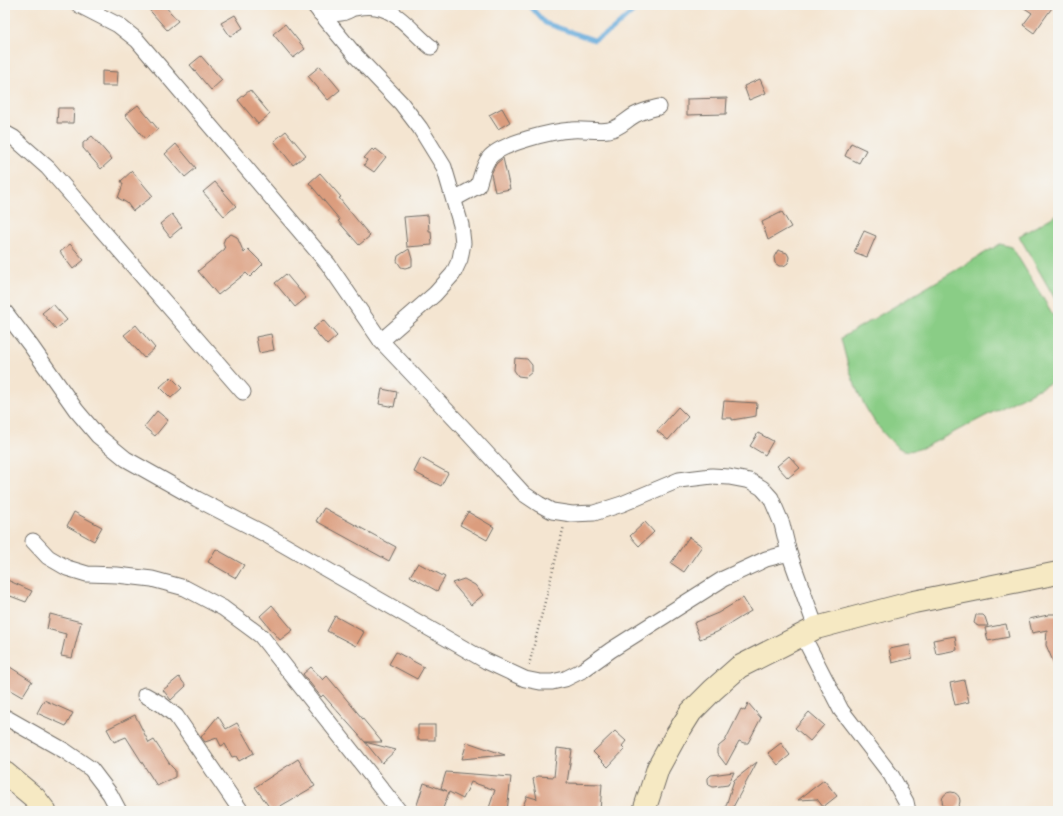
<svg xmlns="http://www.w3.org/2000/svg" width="1063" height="816" viewBox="0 0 1063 816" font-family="Pangolin,sans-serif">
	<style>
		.green { fill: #8acd86; stroke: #5a7c58 }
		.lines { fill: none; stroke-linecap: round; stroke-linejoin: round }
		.stream { stroke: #65aadb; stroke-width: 4.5 }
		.building { fill: #db9d7e }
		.street-casing { stroke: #716c65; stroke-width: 17 }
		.secondary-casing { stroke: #716c65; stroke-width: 24 }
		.path { stroke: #716c65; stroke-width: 2.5; stroke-dasharray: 1 3; stroke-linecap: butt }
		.street { stroke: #fff; stroke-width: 15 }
		.secondary { stroke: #f6e9c3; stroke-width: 22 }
	</style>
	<rect width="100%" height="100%" fill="#f6f6f2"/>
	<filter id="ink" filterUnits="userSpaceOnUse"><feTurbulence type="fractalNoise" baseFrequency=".025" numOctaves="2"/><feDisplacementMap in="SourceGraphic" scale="8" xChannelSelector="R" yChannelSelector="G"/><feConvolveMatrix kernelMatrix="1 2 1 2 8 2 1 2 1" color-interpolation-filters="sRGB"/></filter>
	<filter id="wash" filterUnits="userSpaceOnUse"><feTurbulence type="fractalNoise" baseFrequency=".012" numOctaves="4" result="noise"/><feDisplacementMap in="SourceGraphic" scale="16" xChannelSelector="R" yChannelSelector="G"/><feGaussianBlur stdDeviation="0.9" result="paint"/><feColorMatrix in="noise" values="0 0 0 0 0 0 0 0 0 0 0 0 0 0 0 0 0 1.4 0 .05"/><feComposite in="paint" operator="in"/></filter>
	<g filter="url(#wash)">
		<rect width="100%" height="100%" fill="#f4e5d1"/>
		<!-- green -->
		<g class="green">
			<polygon points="1058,214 1058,304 1019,236"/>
			<path d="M1000 244 1012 247 1058 323V379L925 447C919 449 911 452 904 450 898 449 892 442 887 437 861 408 850 377 841 338Z"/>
		</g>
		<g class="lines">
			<!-- stream -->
			<polyline class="stream" points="529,5 545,23 594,40 611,31 640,5"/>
		</g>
		<g id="blocks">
			<!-- building -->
			<g class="building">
				<polygon points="145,5 164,5 178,21 167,30"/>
				<polygon points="1020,5 1054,5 1034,33 1023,25 1032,13"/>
				<polygon points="235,15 243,28 230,36 221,23"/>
				<polygon points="285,24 305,49 293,58 273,34"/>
				<polygon points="201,56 222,80 211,90 190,65"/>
				<polygon points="320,66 340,90 328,100 308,76"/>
				<polygon points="102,71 118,72 117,86 102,86"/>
				<polygon points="760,79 766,93 749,100 744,86"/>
				<polygon points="250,90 270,114 258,124 238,100"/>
				<polygon points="727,98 726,114 687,115 687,99"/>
				<polygon points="138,105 158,129 145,139 125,115"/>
				<polygon points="58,108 74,108 73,123 57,123"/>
				<polygon points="502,108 510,122 498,129 489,115"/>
				<polygon points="286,131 306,155 293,165 274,141"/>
				<polygon points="92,136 112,159 101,169 83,148 83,143"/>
				<polygon points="851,143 866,150 859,163 845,156"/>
				<polygon points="176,144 196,168 185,177 165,154"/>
				<polygon points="372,149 374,151 376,149 386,157 374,172 364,165 367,160 364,158"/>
				<polygon points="503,158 510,189 495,192 491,174 496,164"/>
				<polygon points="132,171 153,196 133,211 127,203 118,198 123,184 121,181"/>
				<polygon points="320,173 341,197 339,198 370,236 359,245 338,221 340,220 309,183"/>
				<polygon points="215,182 236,206 224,216 203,192"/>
				<polygon points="782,212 791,227 768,240 762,222"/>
				<polygon points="172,214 182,227 170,237 160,224"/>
				<polygon points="428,215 429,231 431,231 432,245 407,247 404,217"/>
				<polygon points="864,231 876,236 867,257 854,252"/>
				<polygon points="231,234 237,237 244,253 248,249 263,264 250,277 246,273 218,295 198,271 225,249 223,243 225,238"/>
				<polygon points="70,244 84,260 73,269 60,252"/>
				<polygon points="409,249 412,259 412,266 405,268 401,267 397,261 398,256"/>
				<polygon points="778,250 787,253 789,257 788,263 784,266 779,266 775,263 774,257"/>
				<polygon points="286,274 306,298 295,307 275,283"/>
				<polygon points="53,304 67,320 56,329 42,313"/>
				<polygon points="323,320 337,336 327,345 313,329"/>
				<polygon points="136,325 155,348 144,358 124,335"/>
				<polygon points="271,334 274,350 259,353 256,337"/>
				<polygon points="515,358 527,359 532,365 532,372 526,377 518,376 514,370"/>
				<polygon points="171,377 182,388 171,398 160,387"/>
				<polygon points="382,389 397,392 394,407 379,404"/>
				<polygon points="724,401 757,403 756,416 732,420 732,418 722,418"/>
				<polygon points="678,407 688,417 668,440 657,431"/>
				<polygon points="157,411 168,420 155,436 144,427"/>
				<polygon points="758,433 773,441 765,455 750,446"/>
				<polygon points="789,456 800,468 788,478 777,466"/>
				<polygon points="421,458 448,473 441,486 414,472"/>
				<polygon points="324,508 396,547 389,561 316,521"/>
				<polygon points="74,512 102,527 94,541 67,526"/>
				<polygon points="468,512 494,527 487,540 460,525"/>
				<polygon points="645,522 654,532 639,546 630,536"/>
				<polygon points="689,537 702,546 684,572 671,563"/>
				<polygon points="216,549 244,565 236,578 208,562"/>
				<polygon points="418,563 445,577 437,591 410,576"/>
				<polygon points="5,579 32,591 26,602 5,594"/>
				<polygon points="464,579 475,585 483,595 471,605 452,583"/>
				<polygon points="743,598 751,611 717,632 700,639 694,623 718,613"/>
				<polygon points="272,605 293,630 280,640 260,616"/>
				<polygon points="50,614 81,622 72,658 61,656 66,634 47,629"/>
				<polygon points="1048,614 1058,614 1058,673 1046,645 1047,630 1032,633 1029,619 1048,615"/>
				<polygon points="976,615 983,615 985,617 988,626 978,626 974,623"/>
				<polygon points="335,616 364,632 356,646 327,631"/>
				<polygon points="1006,624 1009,637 988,641 985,628"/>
				<polygon points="955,636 957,650 936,654 933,640"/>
				<polygon points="910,645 912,658 892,663 889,649"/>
				<polygon points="396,652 424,667 417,679 389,664"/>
				<polygon points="10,667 32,681 22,697 5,687 5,675"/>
				<polygon points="311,667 323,680 327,676 382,742 365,742 323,695 321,697 303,674"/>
				<polygon points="179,677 186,686 171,700 163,690"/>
				<polygon points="964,680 969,702 955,705 950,683"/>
				<polygon points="44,700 73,713 66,726 37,713"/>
				<polygon points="748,703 761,718 748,743 744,743 739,741 726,765 717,753 717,749 719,746 725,741 741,709 745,711"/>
				<polygon points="809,712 824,725 810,741 795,728"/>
				<polygon points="135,715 149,743 154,740 171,766 175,770 175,777 157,786 126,737 114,742 107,729"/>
				<polygon points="218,716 226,729 237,723 254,753 239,761 236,756 232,757 225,744 221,746 217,738 205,742 201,737"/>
				<rect x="418" y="725" width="17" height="15"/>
				<polygon points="615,731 626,741 622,746 625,749 608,767 593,752"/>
				<polygon points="365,742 396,750 382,763"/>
				<polygon points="467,742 505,755 462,759"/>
				<polygon points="781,743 790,755 778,765 768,753"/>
				<polygon points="557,748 572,750 567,783 602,784 600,811 521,811 527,796 537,799 533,779 538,776 554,777"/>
				<polygon points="298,759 315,786 272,811 255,787"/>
				<polygon points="757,762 731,811 725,809 734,780"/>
				<polygon points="446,772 511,777 507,811 488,811 495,790 471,782 463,799 449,792 442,811 415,811 424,783 447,791 441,788"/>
				<polygon points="734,772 728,785 713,787 709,785 708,781 708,778 711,775"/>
				<polygon points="824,780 837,796 823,807 817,799 798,800"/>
				<circle cx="951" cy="801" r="9"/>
			</g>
		</g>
	</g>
	<g filter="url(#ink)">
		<use href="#blocks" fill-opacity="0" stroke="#716c65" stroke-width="1"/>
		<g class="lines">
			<!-- street casing -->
			<g class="street-casing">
				<g id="street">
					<polyline points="79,5 118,25 137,40 328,264 381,341 468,433 524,494 539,504 552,511 572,514 594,513 622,504 679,480 712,476 729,477 750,481 762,488 771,498 782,524 789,553 816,628"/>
					<polyline points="314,5 355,55 401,103 420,128 444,167 461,225 463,243 460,259 453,274 435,294 381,341"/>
					<path d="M320 13C328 13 338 15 345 12 348 11 351 9 354 8 360 7 370 6 376 7 399 11 414 34 431 47"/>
					<polyline points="5,133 14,138 48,168 243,392"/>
					<path d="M454 199 478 186C481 177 483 166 489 158 501 143 553 131 572 130 583 129 600 132 609 130 620 128 626 120 635 115 642 111 651 109 659 107"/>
					<polyline points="5,312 31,346 76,410 98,436 126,459 197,499 263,533 486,661 525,679 540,682 552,682 565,679 583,670 611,650 723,579 766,559 789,553"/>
					<polyline points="33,541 48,557 67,568 87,574 117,575 152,579 185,588 223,608 261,636 399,811"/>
					<polyline points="803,636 841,710 891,775 906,802 908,811"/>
					<polyline points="145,695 161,704 176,716 241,811"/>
					<polyline points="5,717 65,751 91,769 110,794 119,811"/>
				</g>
			</g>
			<!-- secondary casing -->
			<g class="secondary-casing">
				<g id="secondary">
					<polyline points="5,773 35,798 45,811"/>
					<polyline points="644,811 658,768 674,739 691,712 713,690 739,667 816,628 914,602 1058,573"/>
				</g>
			</g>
			<!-- path -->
			<polyline class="path" points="529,665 564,526"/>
			<!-- street -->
			<use href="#street" class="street"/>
			<!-- secondary -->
			<use href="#secondary" class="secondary"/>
		</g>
	</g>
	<!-- margin -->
	<rect width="1063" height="816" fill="none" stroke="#f6f6f2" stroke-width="20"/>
</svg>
